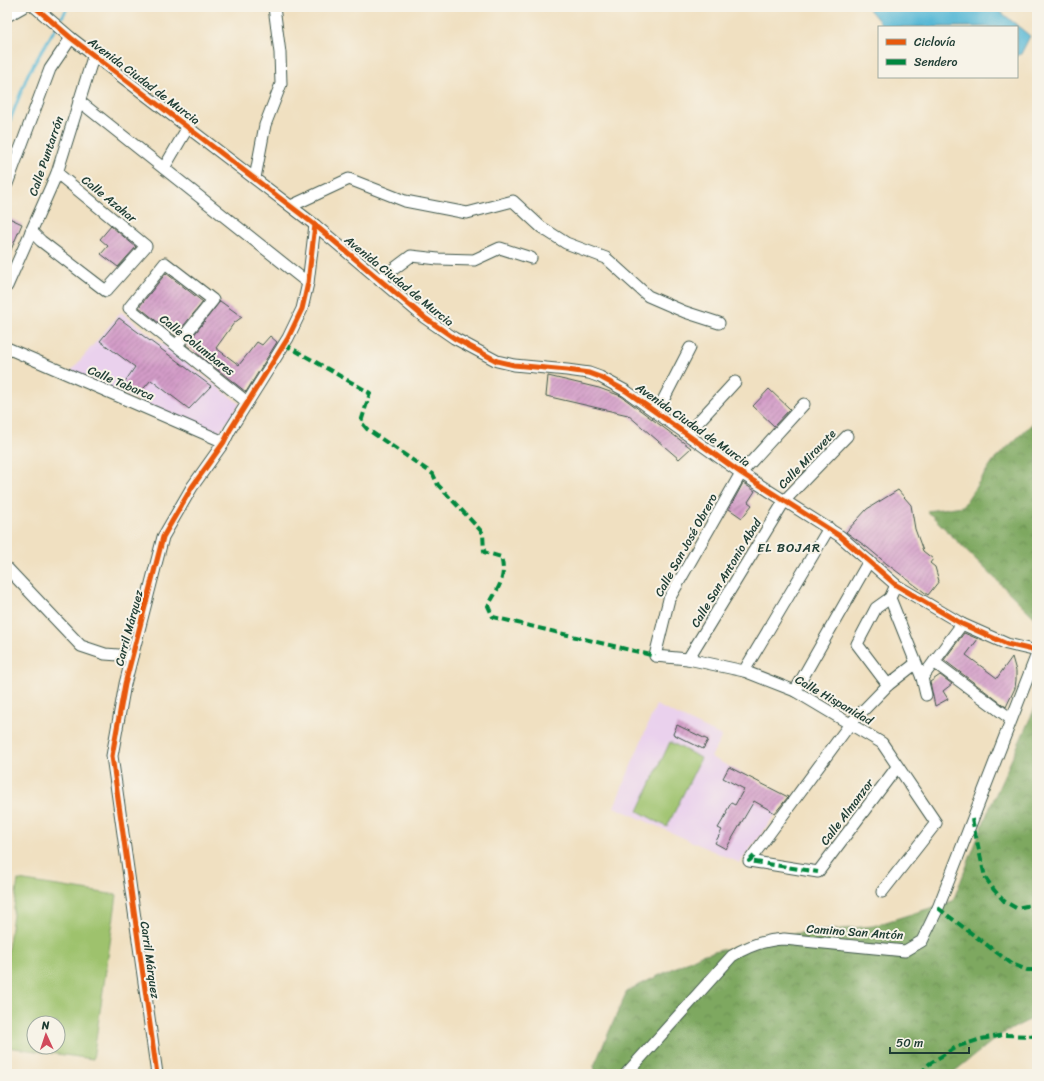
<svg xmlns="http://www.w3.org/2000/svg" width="1044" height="1081" viewBox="0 0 1044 1081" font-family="Sriracha,sans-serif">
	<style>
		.built { fill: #ead1ed }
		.grass { fill: #9ec26d; stroke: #5e8050; fill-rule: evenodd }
		.forest { fill: url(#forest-crowns); stroke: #4e724a }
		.water { fill: #56b8d5; stroke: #3a7a84 }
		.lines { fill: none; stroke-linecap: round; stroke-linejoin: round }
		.stream { stroke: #56b8d5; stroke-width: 3 }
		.building { fill: url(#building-hatch) }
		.street-casing { stroke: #3e5549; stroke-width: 13 }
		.street { stroke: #fff; stroke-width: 11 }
		.quiet { stroke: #00873e; stroke-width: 4; stroke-dasharray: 8 4; stroke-linecap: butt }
		.cycleway-casing { stroke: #f7f3e8; stroke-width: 8 }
		.cycleway { stroke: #e8590c; stroke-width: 5 }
		.labels { text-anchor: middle; stroke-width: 4; stroke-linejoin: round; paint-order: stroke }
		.street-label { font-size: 12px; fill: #1f3d34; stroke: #f7f3e8 }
		.neighbourhood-label { font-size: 13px; letter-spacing: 1px; fill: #1f3d34; stroke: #f7f3e8 }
	</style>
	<defs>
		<pattern id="forest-crowns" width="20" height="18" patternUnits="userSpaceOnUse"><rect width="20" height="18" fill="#7ea860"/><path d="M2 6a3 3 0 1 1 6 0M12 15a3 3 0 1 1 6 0" fill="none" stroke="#678a50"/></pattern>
		<pattern id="building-hatch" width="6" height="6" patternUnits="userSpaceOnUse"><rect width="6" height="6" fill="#d39bc8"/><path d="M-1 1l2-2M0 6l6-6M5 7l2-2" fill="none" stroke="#ab80a3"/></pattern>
	</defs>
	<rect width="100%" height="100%" fill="#f7f3e8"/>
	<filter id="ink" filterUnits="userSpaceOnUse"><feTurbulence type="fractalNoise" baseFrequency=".025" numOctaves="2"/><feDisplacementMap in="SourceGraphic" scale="8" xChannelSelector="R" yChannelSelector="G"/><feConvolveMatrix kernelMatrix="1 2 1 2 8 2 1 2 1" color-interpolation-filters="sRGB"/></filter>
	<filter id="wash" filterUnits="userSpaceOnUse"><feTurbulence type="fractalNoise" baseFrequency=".012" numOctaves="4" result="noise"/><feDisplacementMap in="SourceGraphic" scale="16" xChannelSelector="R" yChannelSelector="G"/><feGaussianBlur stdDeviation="0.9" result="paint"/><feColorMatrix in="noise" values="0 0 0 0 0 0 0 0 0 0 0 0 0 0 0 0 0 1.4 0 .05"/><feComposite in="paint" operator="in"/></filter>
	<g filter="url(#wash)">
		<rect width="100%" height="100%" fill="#f0e0c1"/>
		<!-- built -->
		<g class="built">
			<polygon points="121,312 240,404 217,436 71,371"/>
			<polygon points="656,705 722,736 711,757 788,797 740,863 614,807"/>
		</g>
		<!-- grass -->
		<g class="grass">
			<polygon points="670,742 701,758 667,827 638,811"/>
			<path d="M18 880 117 895 93 1059 7 1047V956ZM34 1023H58V1047H34Z"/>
		</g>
		<!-- forest -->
		<g class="forest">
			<polygon points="1037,419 1037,620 927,511 963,506 993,461"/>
			<polygon points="1037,703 1037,1016 1000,1035 951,1074 596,1074 594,1066 627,991 701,955 789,934 873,926 953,901 987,814"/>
		</g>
		<!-- water -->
		<polygon class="water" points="867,7 995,7 1030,36 1021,54 1017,56 1017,27 884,27"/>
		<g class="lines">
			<!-- stream -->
			<polyline class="stream" points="7,128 28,74 68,7"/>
		</g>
		<g id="blocks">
			<!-- building -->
			<g class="building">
				<polygon points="7,217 22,224 7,259"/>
				<polygon points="111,226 136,247 118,267 101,254 108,246 100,239"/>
				<polygon points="166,273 203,302 175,336 139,307"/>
				<polygon points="220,301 242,317 234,323 216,348 239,365 257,342 262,345 270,336 277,342 246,392 186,345 218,304"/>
				<polygon points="119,318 211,386 189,409 151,380 139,394 122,386 135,367 100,341"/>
				<polygon points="548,376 599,388 621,396 691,448 679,459 628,415 546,396"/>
				<polygon points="769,389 790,409 774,426 753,406"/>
				<polygon points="743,483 755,491 748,502 752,505 742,518 729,509"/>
				<polygon points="898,490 911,505 915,529 923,551 933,559 930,563 935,567 939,581 928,595 887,564 868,548 846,532 867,509"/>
				<polygon points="964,633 978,639 966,655 997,678 1012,657 1016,671 1016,680 1015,688 1006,707 944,660"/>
				<polygon points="940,675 952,684 943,691 948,699 935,706 930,682"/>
				<polygon points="677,725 708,740 703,749 673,734"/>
				<polygon points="729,767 788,797 775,813 754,801 726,849 715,843 722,830 718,828 727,813 726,812 731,803 735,805 744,789 723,778"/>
			</g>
		</g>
	</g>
	<g filter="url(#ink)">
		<use href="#blocks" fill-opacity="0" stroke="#3e5549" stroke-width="1"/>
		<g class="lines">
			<!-- street casing -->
			<g class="street-casing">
				<g id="street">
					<polyline points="35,7 71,38 315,225 425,318 454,338 497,361 514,365 567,370 589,373 600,377 626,391 741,473 840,536 896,585 962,624 1007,644 1037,651"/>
					<polyline points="7,16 23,7"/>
					<polyline points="79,101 308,283"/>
					<polyline points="164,168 188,127"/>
					<polyline points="255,178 265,125 281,84 280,53 274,7"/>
					<polyline points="7,184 50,69 71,38"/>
					<polyline points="291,206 349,179 405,201 467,213 513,201 541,227 566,243 606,258 648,296 685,312 719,323"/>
					<polyline points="31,231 41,241 106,291 146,246 57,173"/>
					<polyline points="379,280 411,256 438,259 474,260 500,248 531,258"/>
					<polyline points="7,286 57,173 94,54"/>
					<polyline points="177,345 213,300 165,263 129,308 247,402"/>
					<polyline points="7,348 224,442"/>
					<polyline points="804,404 741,473 669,599 655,656 688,659 744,671 795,691 882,743 936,823 882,892"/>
					<polyline points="657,412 690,348"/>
					<polyline points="687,434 735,382"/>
					<polyline points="7,568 81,646 105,654 132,656"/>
					<polyline points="890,598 922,678 926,695"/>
					<polyline points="688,659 785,500 847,436"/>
					<polyline points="934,662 1011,719"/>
					<polyline points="744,671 829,528"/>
					<polyline points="922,678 962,624"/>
					<polyline points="888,685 857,644 876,608 890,598 896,585"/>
					<polyline points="795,691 869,561"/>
					<polyline points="897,767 818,872 749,861 850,724 888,685 915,664"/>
					<polyline points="157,1074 112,756 125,684 163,537 192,487 224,442 230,430 288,338 302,309 308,283 315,225"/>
					<path d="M626 1074 732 956C748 946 765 940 784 939L905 951 922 941 938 908 1037 654"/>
				</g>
			</g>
			<!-- street -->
			<use href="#street" class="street"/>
			<!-- quiet -->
			<g class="quiet">
				<path d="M284 344 370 393 361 422 367 429 433 474 438 485 483 533 484 552 501 557C507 578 498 588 488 606L493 617 655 656"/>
				<polyline points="972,819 985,877 994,890 1004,901 1016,908 1037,904"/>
				<polyline points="754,856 749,861 818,872"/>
				<polyline points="938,908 1012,964 1027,970 1037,970"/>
				<polyline points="920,1074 929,1064 956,1047 981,1039 1004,1035 1037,1036"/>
			</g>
			<!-- cycleway casing -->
			<g class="cycleway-casing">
				<g id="cycleway">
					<polyline points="35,7 71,38 315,225 425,318 454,338 497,361 514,365 567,370 589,373 600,377 626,391 741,473 840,536 896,585 962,624 1007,644 1037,651"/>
					<polyline points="157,1074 112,756 125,684 163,537 192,487 224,442 230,430 288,338 302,309 308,283 315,225"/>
				</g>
			</g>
			<!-- cycleway -->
			<use href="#cycleway" class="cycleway"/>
		</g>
	</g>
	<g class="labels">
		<!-- street labels -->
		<g class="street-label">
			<text transform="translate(144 81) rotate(37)" y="4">Avenida Ciudad de Murcia</text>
			<text transform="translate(46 156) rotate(-71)" y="4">Calle Puntarrón</text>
			<text transform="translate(109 199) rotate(39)" y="4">Calle Azahar</text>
			<text transform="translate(399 281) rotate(39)" y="4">Avenida Ciudad de Murcia</text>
			<text transform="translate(197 345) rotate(38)" y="4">Calle Columbares</text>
			<text transform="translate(121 383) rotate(23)" y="4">Calle Tabarca</text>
			<text transform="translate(693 425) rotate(35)" y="4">Avenida Ciudad de Murcia</text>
			<text transform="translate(807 459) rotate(-46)" y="4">Calle Miravete</text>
			<text transform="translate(686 545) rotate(-61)" y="4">Calle San José Obrero</text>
			<text transform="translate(726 573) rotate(-59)" y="4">Calle San Antonio Abad</text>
			<text transform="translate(129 628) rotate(-75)" y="4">Carril Márquez</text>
			<text transform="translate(834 700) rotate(30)" y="4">Calle Hispanidad</text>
			<text transform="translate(847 812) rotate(-53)" y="4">Calle Almanzor</text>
			<text transform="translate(855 932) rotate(4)" y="4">Camino San Antón</text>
			<text transform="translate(150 960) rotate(82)" y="4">Carril Márquez</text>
		</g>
		<!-- neighbourhood labels -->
		<g class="neighbourhood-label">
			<text x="789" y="552">EL BOJAR</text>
		</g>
	</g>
	<!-- margin -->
	<rect width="1044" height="1081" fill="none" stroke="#f7f3e8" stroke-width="24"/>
	<!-- legend -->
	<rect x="878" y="26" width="140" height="52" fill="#f7f3e8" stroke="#a1aaa0"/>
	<rect x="886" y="39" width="20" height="6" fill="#e8590c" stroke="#a1aaa0"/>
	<text x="914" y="46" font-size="12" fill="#1f3d34">Ciclovía</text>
	<rect x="886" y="59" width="20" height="6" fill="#00873e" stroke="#a1aaa0"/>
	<text x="914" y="66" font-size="12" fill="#1f3d34">Sendero</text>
	<!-- north arrow -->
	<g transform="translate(46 1035) rotate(357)"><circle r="19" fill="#f7f3e8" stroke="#a1aaa0"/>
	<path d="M0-3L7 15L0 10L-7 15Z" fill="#d1495b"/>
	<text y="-6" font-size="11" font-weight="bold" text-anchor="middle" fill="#1f3d34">N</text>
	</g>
	<!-- scale -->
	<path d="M890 1047v6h79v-6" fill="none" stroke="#1f3d34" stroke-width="2"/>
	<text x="896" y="1047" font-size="12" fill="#1f3d34" stroke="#f7f3e8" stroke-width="3" paint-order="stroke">50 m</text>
</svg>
